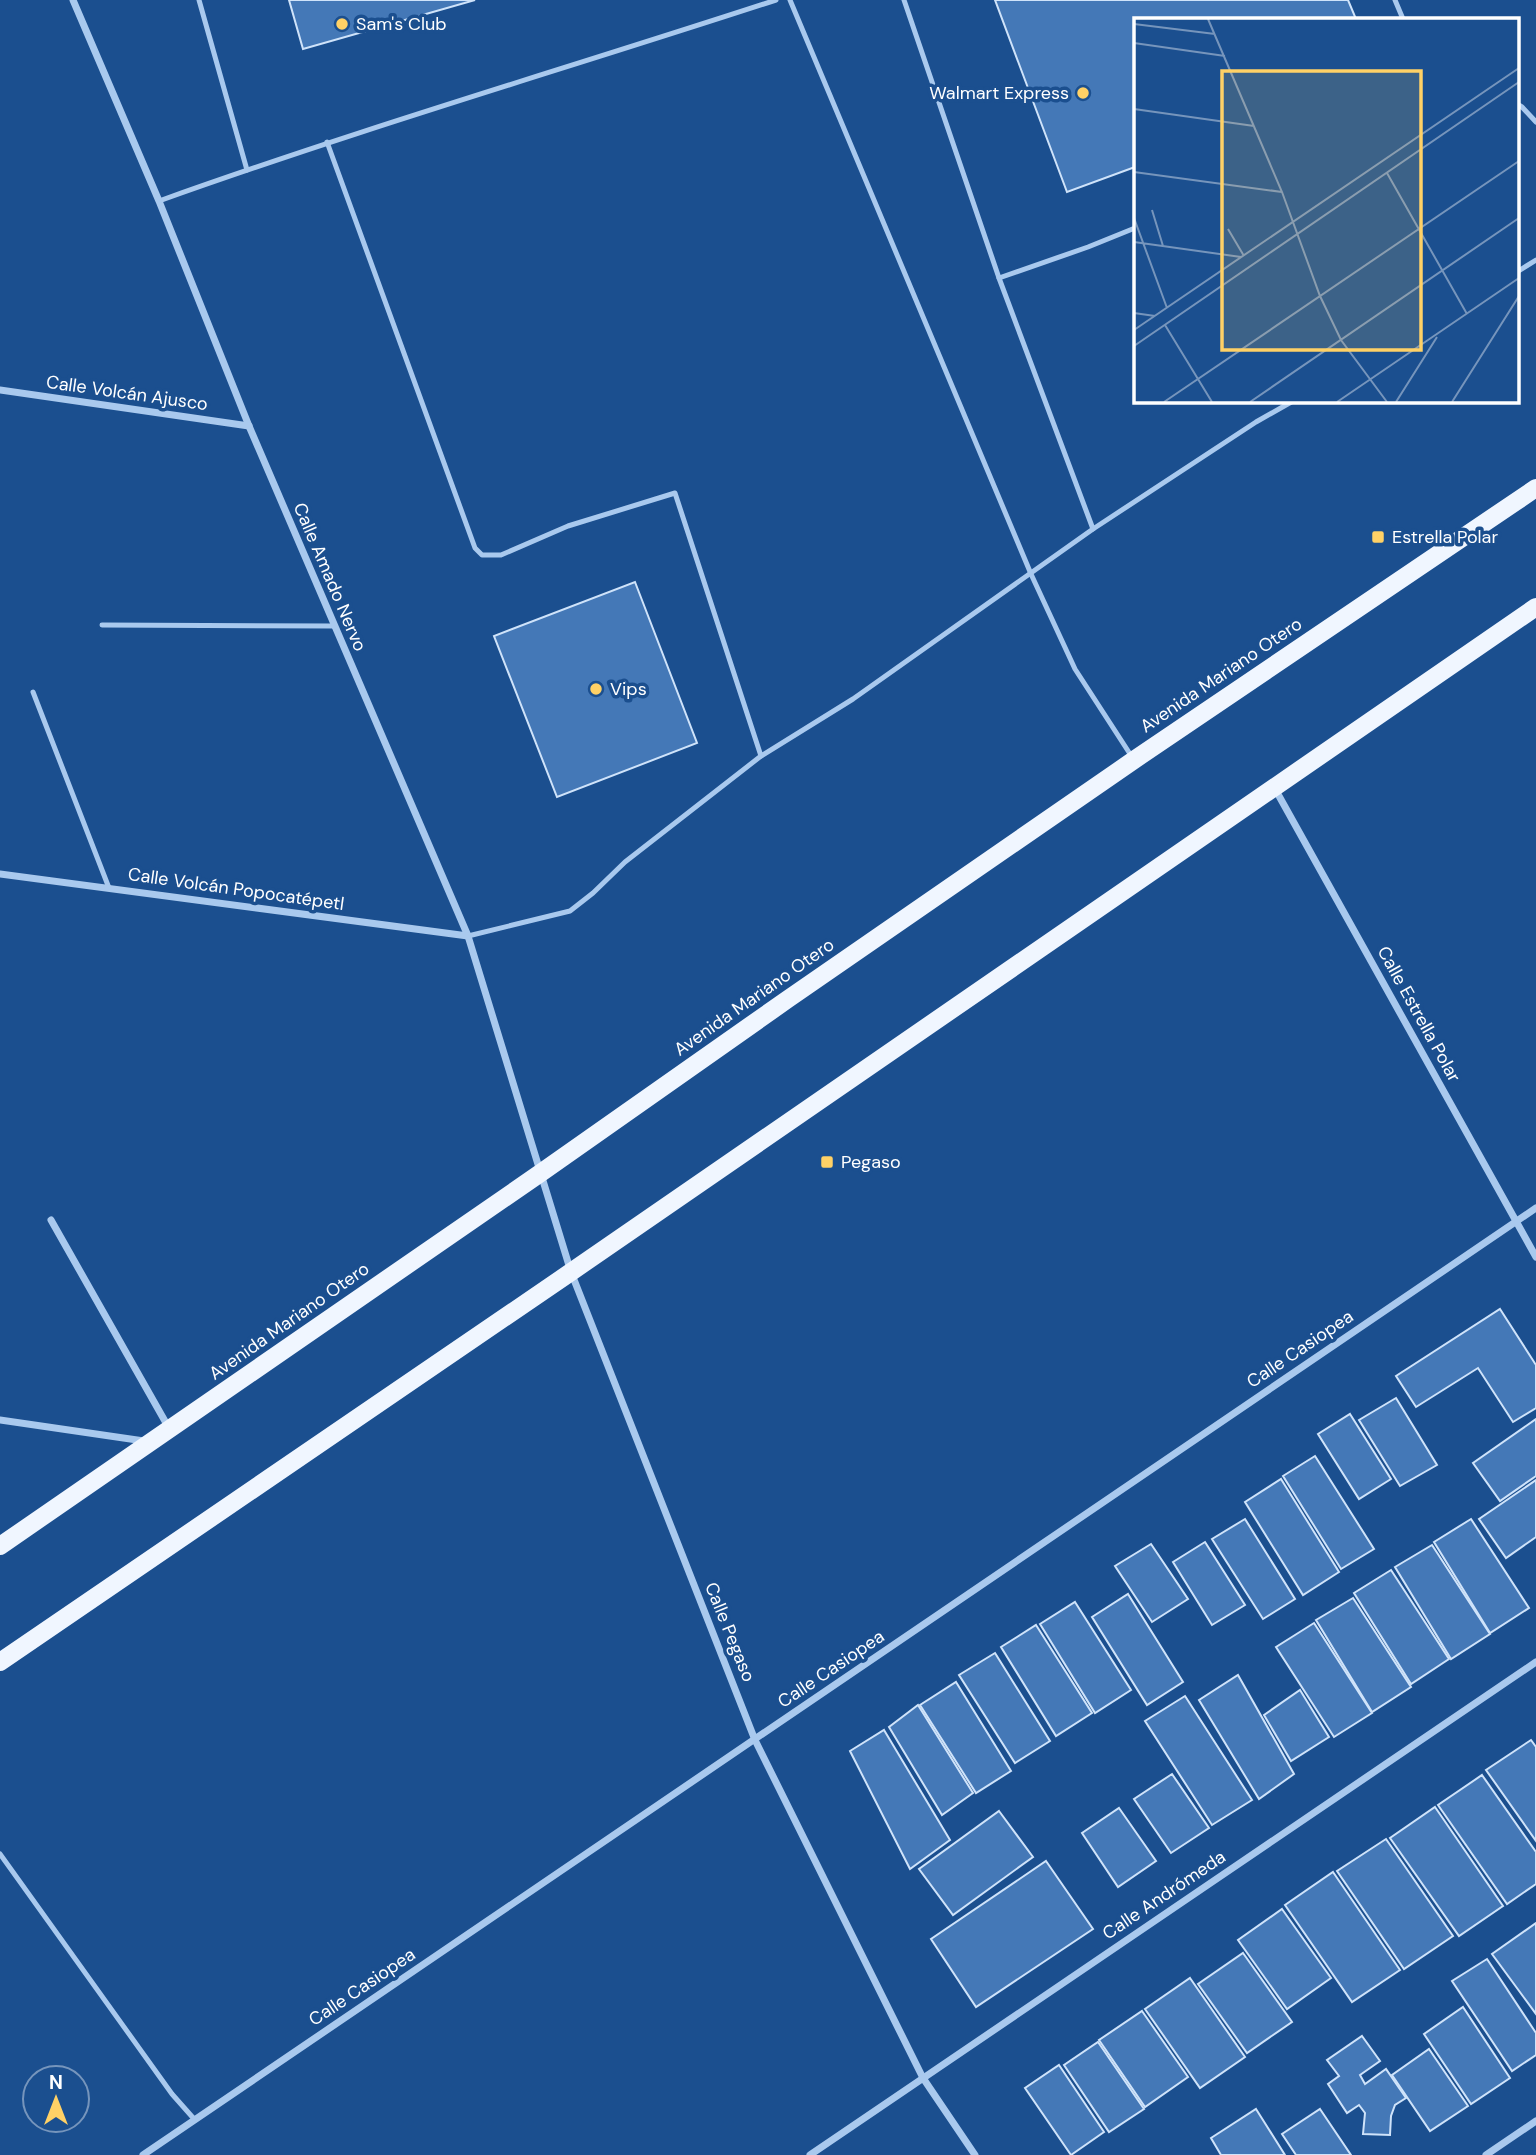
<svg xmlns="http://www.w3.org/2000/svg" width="1536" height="2155" viewBox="0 0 1536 2155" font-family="'DM Sans',sans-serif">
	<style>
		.building { fill: #4478b7; stroke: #cfe3fa; stroke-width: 2 }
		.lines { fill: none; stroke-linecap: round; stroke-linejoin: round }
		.lane { stroke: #a9c9ee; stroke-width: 5 }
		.street { stroke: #a9c9ee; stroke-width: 7 }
		.primary { stroke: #f0f6ff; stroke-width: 18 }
		.poi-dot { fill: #ffd166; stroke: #1b4f8f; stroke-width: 2.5 }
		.labels { text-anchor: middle; stroke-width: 7; stroke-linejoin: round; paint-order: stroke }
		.poi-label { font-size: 18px; fill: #fff; stroke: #1b4f8f; text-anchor: start }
		.street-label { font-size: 18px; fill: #fff; stroke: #1b4f8f }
		.inset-road { fill: none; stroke: #7695bc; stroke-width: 2 }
		.view { fill: #ffd166; fill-opacity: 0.15; stroke: #ffd166; stroke-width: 3.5 }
		.inset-edge { fill: none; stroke: #fff; stroke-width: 3.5 }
	</style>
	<rect width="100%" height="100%" fill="#1b4f8f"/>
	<!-- building -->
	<g class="building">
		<polygon points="289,0 475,0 303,49"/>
		<polygon points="995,0 1348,0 1356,19 1135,19 1135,167 1067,192"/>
		<polygon points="635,582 697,743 557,797 494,636"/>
		<polygon points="1500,1309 1536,1365 1536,1408 1513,1422 1478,1368 1416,1407 1396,1376"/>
		<polygon points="1396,1398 1437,1465 1400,1486 1359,1420"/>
		<polygon points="1350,1414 1391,1479 1359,1499 1318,1434"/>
		<polygon points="1536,1419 1536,1476 1500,1501 1473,1463"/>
		<polygon points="1315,1456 1374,1549 1341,1569 1283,1476"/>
		<polygon points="1281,1479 1339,1572 1303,1595 1245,1502"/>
		<polygon points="1536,1480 1536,1537 1506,1558 1479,1519"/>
		<polygon points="1245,1519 1295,1599 1263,1619 1212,1539"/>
		<polygon points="1471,1519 1529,1608 1490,1633 1434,1542"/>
		<polygon points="1205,1542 1245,1605 1212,1625 1173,1562"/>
		<polygon points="1151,1544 1188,1599 1152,1622 1115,1566"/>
		<polygon points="1432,1545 1490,1634 1451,1659 1395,1567"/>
		<polygon points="1391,1570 1449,1659 1411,1684 1354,1593"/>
		<polygon points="1128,1594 1183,1682 1147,1705 1092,1617"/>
		<polygon points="1353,1598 1411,1687 1372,1712 1316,1620"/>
		<polygon points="1075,1602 1131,1690 1095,1713 1040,1624"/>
		<polygon points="1314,1623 1372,1713 1334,1737 1276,1647"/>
		<polygon points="1036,1625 1092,1713 1056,1736 1001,1647"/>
		<polygon points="995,1653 1050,1741 1015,1763 959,1675"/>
		<polygon points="1238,1675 1294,1774 1259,1799 1199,1700"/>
		<polygon points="956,1682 1011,1771 976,1793 920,1705"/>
		<polygon points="1300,1690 1329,1737 1291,1761 1264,1715"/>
		<polygon points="1185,1696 1252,1800 1212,1825 1145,1721"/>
		<polygon points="918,1705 973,1793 942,1815 889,1727"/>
		<polygon points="884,1730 950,1840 910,1869 850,1751"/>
		<polygon points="1531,1740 1536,1747 1536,1841 1486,1770"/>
		<polygon points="1172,1774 1209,1828 1171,1853 1134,1799"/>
		<polygon points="1482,1775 1536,1852 1536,1884 1507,1904 1438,1805"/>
		<polygon points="1435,1807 1503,1906 1459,1936 1390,1838"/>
		<polygon points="1119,1808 1156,1861 1118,1887 1082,1833"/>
		<polygon points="999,1811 1033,1857 953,1915 919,1869"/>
		<polygon points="1386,1839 1453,1936 1404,1969 1337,1871"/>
		<polygon points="1046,1861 1093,1929 976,2007 931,1939"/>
		<polygon points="1333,1872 1400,1970 1352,2002 1285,1905"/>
		<polygon points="1282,1909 1331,1978 1287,2009 1238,1940"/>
		<polygon points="1536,1923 1536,2014 1492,1954"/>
		<polygon points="1243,1953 1292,2022 1247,2053 1198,1984"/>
		<polygon points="1487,1959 1536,2033 1536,2055 1512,2071 1452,1981"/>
		<polygon points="1190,1978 1245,2057 1200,2088 1145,2009"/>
		<polygon points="1463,2007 1510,2078 1471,2104 1424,2034"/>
		<polygon points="1142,2011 1188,2077 1145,2107 1099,2040"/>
		<polygon points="1362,2036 1380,2061 1360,2075 1365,2084 1386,2069 1406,2098 1395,2105 1391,2116 1390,2135 1363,2134 1365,2113 1359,2105 1347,2113 1328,2084 1339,2076 1327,2060"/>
		<polygon points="1098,2042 1144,2109 1109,2132 1064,2065"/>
		<polygon points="1429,2049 1468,2106 1430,2131 1392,2075"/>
		<polygon points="1059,2065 1104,2132 1071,2155 1025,2088"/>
		<polygon points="1256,2109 1285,2155 1221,2155 1211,2138"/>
		<polygon points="1320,2109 1351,2155 1296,2155 1282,2134"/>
	</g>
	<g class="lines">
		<!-- lane -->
		<g class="lane">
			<polyline points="199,0 247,170"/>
			<polyline points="790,0 1031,574 1075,669 1132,757"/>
			<polyline points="904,0 999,278 1093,529"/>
			<polyline points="1395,0 1403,19"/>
			<polyline points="1517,104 1522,107 1536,122"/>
			<polyline points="327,142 475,548 482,555 501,555 568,526 675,493 761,756"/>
			<path d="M159 201C363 128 571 67 776 0"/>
			<polyline points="1517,272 1536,260"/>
			<polyline points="999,278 1088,247 1135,228"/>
			<polyline points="102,625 334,626"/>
			<polyline points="33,692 109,888"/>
			<polyline points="468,936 570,911 593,893 625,862 761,756 853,699 1093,529 1256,422 1293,401"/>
			<polyline points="0,1854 172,2094 195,2120"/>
		</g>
		<!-- street -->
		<g class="street">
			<polyline points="73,0 159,201 249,426 468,936 571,1272 755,1740 923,2078 975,2155"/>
			<polyline points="0,390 249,426"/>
			<polyline points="1274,787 1536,1257"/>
			<polyline points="0,874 468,936"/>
			<polyline points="51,1220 170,1430"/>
			<polyline points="0,1420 144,1441"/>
			<polyline points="143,2155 1536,1208"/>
			<polyline points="810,2155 1536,1662"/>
			<polyline points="1486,2155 1536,2121"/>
		</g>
		<!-- primary -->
		<g class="primary">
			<polyline points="0,1546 542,1172 788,999 1134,760 1536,488"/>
			<polyline points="0,1662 571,1272 1536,607"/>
		</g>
	</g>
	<!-- markers -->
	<g class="poi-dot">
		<circle cx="342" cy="24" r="7"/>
		<circle cx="1083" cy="93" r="7"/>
		<rect x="1371" y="530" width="14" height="14" rx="3.5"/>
		<circle cx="596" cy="689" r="7"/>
		<rect x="820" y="1155" width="14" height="14" rx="3.5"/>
	</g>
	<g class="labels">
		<!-- poi labels -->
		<g class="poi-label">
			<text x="356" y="30">Sam's Club</text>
			<text x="1069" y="99" text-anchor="end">Walmart Express</text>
			<text x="1392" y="543">Estrella Polar</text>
			<text x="610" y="695">Vips</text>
			<text x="841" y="1168">Pegaso</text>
		</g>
		<!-- street labels -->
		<g class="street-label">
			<text transform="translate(127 393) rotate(8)" y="6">Calle Volcán Ajusco</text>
			<text transform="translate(330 577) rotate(67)" y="6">Calle Amado Nervo</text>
			<text transform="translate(1221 675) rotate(-34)" y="6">Avenida Mariano Otero</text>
			<text transform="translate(236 889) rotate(8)" y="6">Calle Volcán Popocatépetl</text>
			<text transform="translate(754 997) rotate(-35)" y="6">Avenida Mariano Otero</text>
			<text transform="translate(1419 1014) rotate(61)" y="6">Calle Estrella Polar</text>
			<text transform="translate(289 1321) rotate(-35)" y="6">Avenida Mariano Otero</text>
			<text transform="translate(1300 1349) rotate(-34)" y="6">Calle Casiopea</text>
			<text transform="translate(730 1632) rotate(68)" y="6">Calle Pegaso</text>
			<text transform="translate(831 1669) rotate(-34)" y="6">Calle Casiopea</text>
			<text transform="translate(1164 1895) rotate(-34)" y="6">Calle Andrómeda</text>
			<text transform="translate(362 1987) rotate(-34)" y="6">Calle Casiopea</text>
		</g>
	</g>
	<!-- overview -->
	<g transform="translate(1134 18)">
		<rect width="385" height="385" fill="#1b4f8f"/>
		<path class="inset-road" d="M74 1 148 174 186 278 207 322 253 384M0 6 81 16M0 25 91 38M0 91 120 108M0 154 148 174M253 155 333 296M18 192 29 228M0 200 33 290M94 211 110 238M0 224 107 239M0 295 21 298M31 307 78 384M0 312 385 50M0 328 385 64M30 384 385 143M116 384 385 200M203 384 385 260M262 384 303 319M318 384 385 278"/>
		<path class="view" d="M88 53H287V332H88Z"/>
		<rect width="385" height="385" class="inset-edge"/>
	</g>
	<!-- north arrow -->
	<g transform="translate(56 2099)"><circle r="33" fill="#1b4f8f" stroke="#7695bc" stroke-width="2"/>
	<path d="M0-5L12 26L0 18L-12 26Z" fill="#ffd166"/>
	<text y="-10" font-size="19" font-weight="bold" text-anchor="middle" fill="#ffffff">N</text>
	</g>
</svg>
